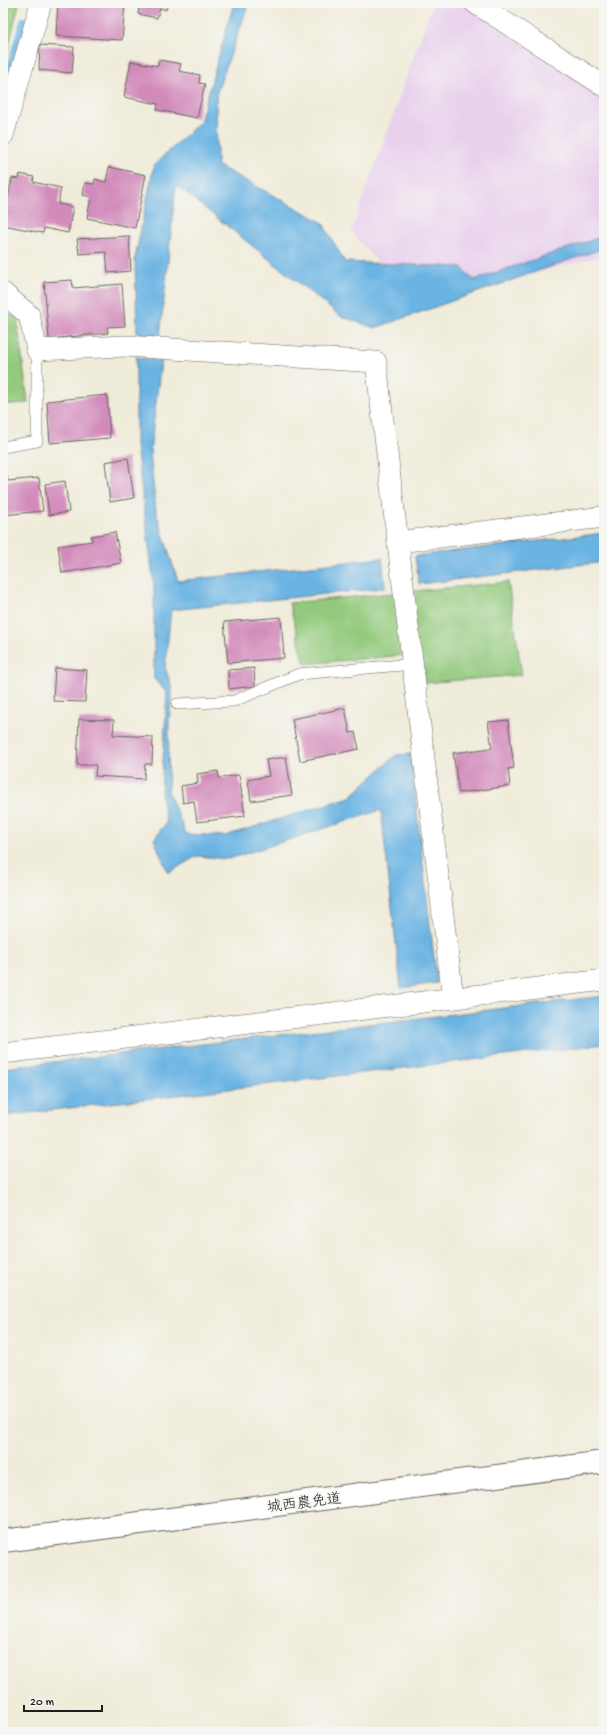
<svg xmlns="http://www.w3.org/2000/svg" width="607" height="1735" viewBox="0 0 607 1735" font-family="'Gochi Hand','Klee One',sans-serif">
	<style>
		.built { fill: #e9d1ed }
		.green { fill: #92c97b; stroke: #57724c }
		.water { fill: #6bb4e3; stroke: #446880 }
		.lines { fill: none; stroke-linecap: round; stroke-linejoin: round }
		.stream { stroke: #6bb4e3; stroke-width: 8 }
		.building { fill: #d28abb }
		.lane-casing { stroke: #66655e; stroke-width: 12 }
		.street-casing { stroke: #66655e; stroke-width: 22 }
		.secondary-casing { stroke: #66655e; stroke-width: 24 }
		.lane { stroke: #fff; stroke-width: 11 }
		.street { stroke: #fff; stroke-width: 21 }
		.secondary { stroke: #fff; stroke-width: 22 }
		.labels { text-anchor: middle; stroke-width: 3.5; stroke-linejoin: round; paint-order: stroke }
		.street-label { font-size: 15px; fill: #1c1c1c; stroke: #f6f6f2 }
	</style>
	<rect width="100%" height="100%" fill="#f6f6f2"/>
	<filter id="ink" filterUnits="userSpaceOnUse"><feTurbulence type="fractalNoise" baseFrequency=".025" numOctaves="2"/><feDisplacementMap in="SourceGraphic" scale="8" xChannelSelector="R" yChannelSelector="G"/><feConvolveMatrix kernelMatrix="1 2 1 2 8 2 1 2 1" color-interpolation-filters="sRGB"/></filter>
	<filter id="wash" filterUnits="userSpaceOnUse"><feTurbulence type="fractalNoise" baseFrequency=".012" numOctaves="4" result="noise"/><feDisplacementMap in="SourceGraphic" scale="16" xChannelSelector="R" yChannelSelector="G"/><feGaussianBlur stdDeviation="0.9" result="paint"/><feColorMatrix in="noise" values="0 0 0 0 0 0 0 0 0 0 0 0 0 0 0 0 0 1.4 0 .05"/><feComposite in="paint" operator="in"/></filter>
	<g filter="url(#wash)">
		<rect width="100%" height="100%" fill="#f0ecda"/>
		<!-- built -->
		<polygon class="built" points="433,3 461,3 604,95 604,255 416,304 351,232"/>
		<!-- green -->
		<g class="green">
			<polygon points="3,3 19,3 4,67 3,66"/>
			<polygon points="3,312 17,318 28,403 3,405"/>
			<polygon points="508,582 522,675 424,683 418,654 305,664 289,603"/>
		</g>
		<!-- water -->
		<g class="water">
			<polygon points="234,3 249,3 216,95 217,165 322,222 345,262 461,267 474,280 604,236 604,248 375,328 340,316 176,185 160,337 137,333 135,258 154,165 200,122"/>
			<polygon points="136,357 161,361 150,452 156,512 178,581 382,558 385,588 171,610 165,667 172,688 169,725 168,792 186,834 225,836 350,797 396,755 410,754 437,983 401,988 381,810 229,859 197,856 168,873 154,839 166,823 161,793 167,693 154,679 154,586 136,445"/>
			<polygon points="604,533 604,562 419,584 415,556"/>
			<polygon points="604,996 604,1044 3,1116 3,1068"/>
		</g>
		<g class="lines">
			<!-- stream -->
			<polyline class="stream" points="3,92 24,21"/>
		</g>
		<g id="blocks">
			<!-- building -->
			<g class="building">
				<polygon points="58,3 125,3 122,40 56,36"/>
				<polygon points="140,3 168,3 166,10 160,8 157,18 138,14"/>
				<polygon points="40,45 74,47 72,73 39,70"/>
				<polygon points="159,60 181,64 179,71 200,75 199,83 205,84 197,118 157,110 158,104 124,97 131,61 158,66"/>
				<polygon points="109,167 146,175 135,228 87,218 91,197 83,195 85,183 94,184 95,179 106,182"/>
				<polygon points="20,174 34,177 33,182 61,188 58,204 73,207 68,233 44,228 43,233 3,225 12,178 19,179"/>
				<polygon points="129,236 131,271 108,273 106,252 79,254 77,239"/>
				<polygon points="72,280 73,288 122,284 125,326 107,327 108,333 49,339 44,282"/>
				<polygon points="107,395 110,438 50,443 47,401"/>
				<polygon points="128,458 134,498 110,502 105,462"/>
				<polygon points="3,474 7,474 7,481 39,478 43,511 3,515"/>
				<polygon points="65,481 69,512 49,515 45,484"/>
				<polygon points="115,532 121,563 62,573 58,546 92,541 91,536"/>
				<polygon points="281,617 284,658 228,663 224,622"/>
				<polygon points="55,668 87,670 85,702 53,701"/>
				<polygon points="254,668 255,686 229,689 228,670"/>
				<polygon points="345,708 350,733 355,732 359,749 300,761 292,719"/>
				<polygon points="79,719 114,720 113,735 153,737 152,764 145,764 144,779 95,776 96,765 77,765"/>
				<polygon points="508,720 514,768 508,769 510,786 459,793 453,753 492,748 488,722"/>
				<polygon points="286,757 292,795 251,801 248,780 269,776 266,760"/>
				<polygon points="218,771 219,778 239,775 245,816 197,822 194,801 183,803 181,786 198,783 197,774"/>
			</g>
		</g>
	</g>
	<g filter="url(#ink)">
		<use href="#blocks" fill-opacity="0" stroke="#66655e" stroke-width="1"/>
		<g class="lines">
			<!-- lane casing -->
			<g class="lane-casing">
				<g id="lane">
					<polyline points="3,447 37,441 37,350"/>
					<polyline points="177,704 234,701 299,674 413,664"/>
				</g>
			</g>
			<!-- street casing -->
			<g class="street-casing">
				<g id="street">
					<polyline points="475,3 604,86"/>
					<polyline points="3,135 41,3"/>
					<polyline points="3,293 29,315 37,350 126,346 376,362 453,998"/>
					<polyline points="398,542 604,517"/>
					<polyline points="3,1053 604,980"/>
				</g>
			</g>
			<!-- secondary casing -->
			<g class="secondary-casing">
				<polyline id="secondary" points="3,1541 604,1462"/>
			</g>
			<!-- lane -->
			<use href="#lane" class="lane"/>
			<!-- street -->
			<use href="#street" class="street"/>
			<!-- secondary -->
			<use href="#secondary" class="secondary"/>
		</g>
	</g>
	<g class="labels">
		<!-- street labels -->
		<g class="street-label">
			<text transform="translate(304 1502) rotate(-7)" y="5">城西農免道</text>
		</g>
	</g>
	<!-- margin -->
	<rect width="607" height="1735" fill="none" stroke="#f6f6f2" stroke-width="16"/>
	<!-- scale -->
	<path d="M24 1705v6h78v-6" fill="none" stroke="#1c1c1c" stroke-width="2"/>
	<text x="30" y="1705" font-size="12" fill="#1c1c1c" stroke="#f6f6f2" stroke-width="3" paint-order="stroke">20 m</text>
</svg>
